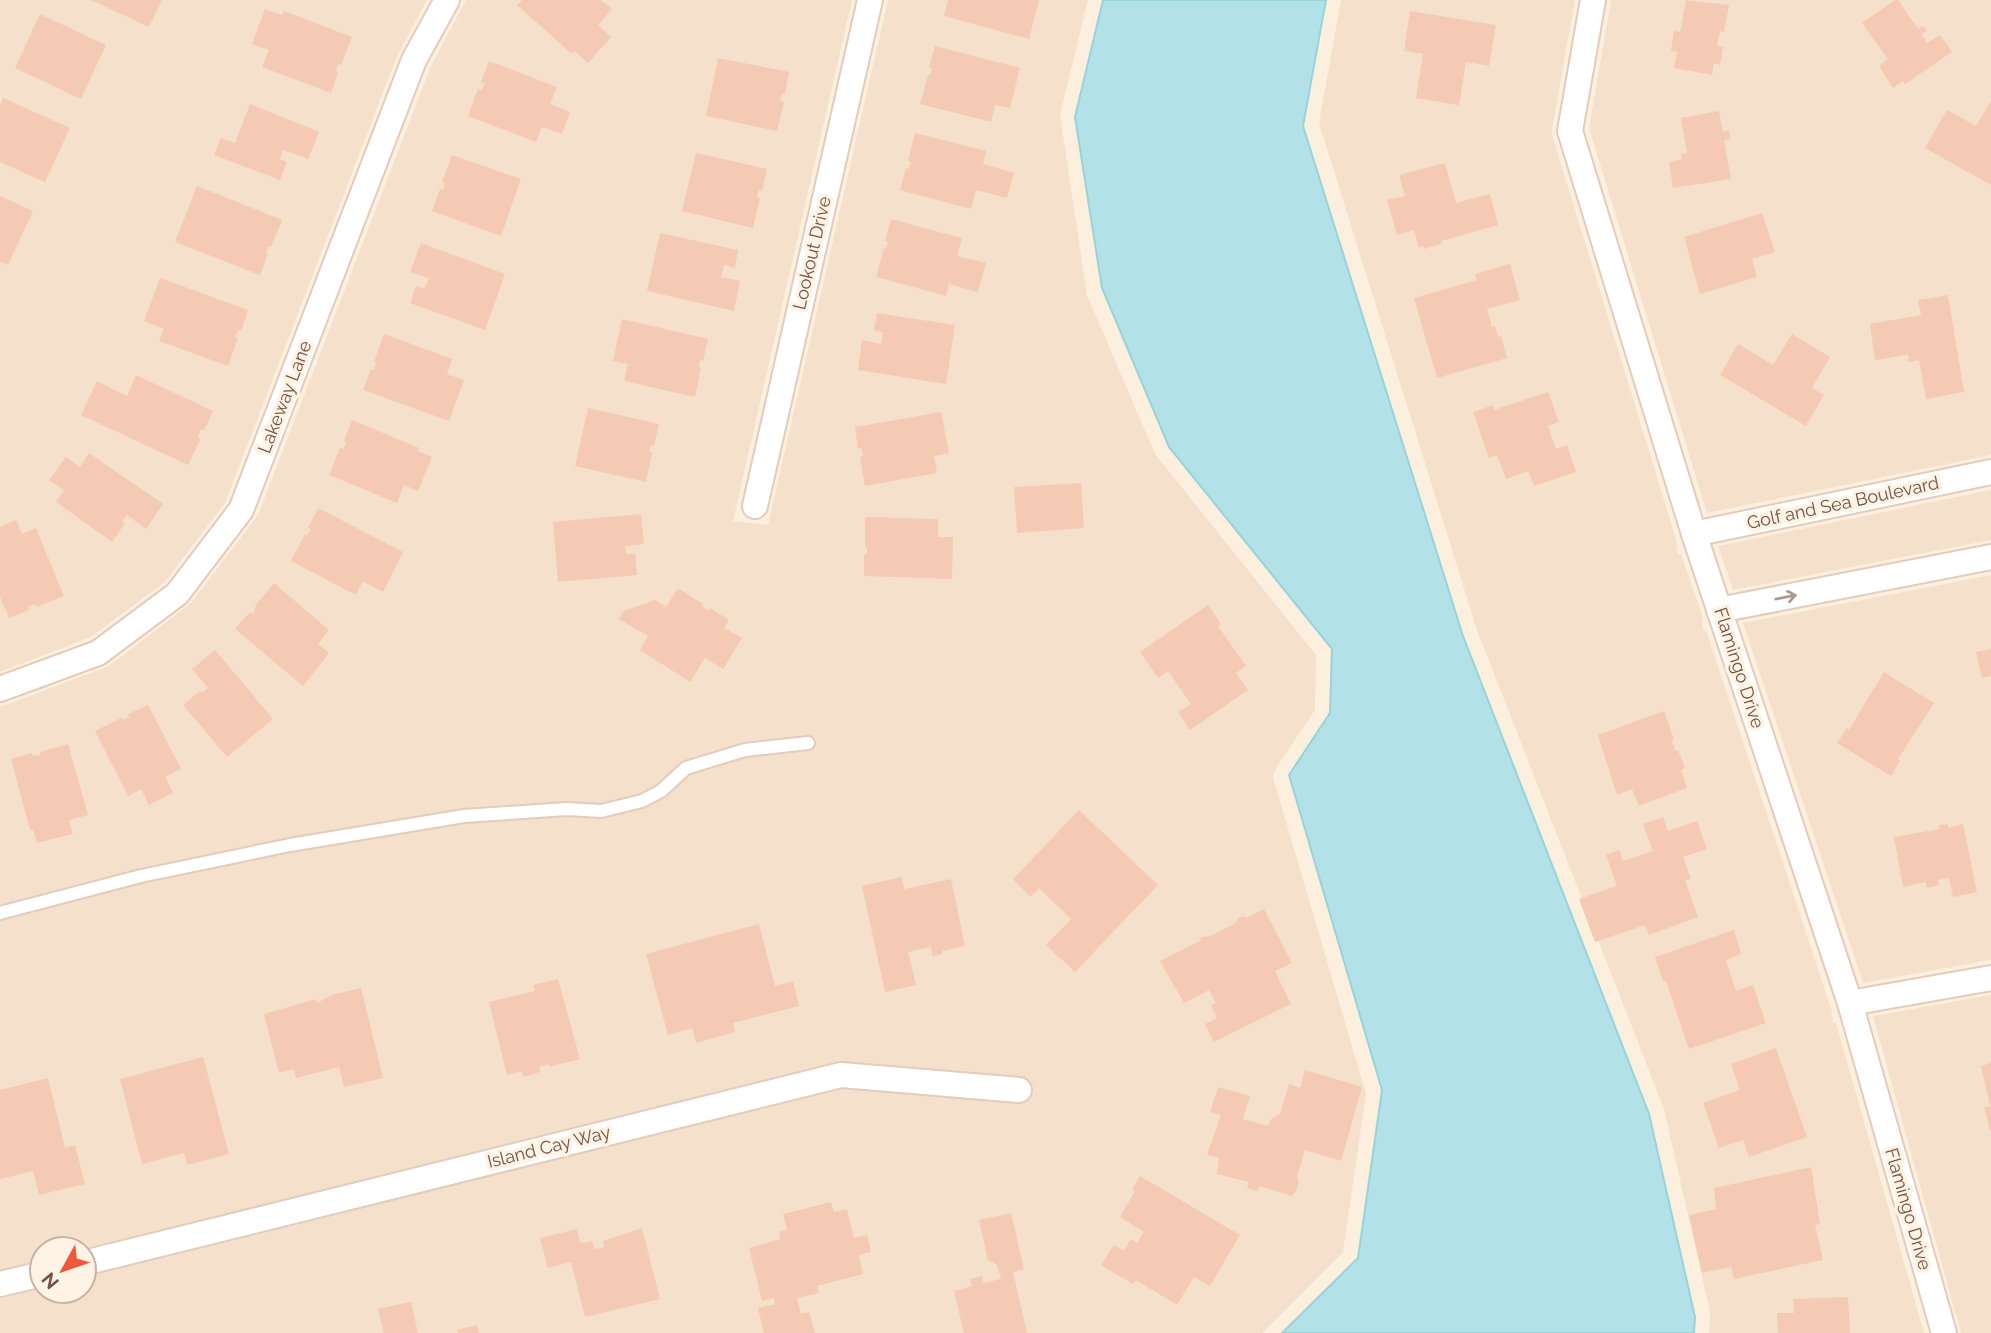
<svg xmlns="http://www.w3.org/2000/svg" width="1991" height="1333" viewBox="0 0 1991 1333" font-family="Raleway,sans-serif">
	<style>
		.residential { fill: #f5e0cc; fill-rule: evenodd }
		.water { fill: #b2e2e7; stroke: #98d3d9; stroke-width: 2 }
		.building { fill: #f4cab4 }
		.lines { fill: none; stroke-linecap: round; stroke-linejoin: round }
		.lane-casing { stroke: #e3ccbd; stroke-width: 16 }
		.street-casing { stroke: #e3ccbd; stroke-width: 28 }
		.lane { stroke: #fff; stroke-width: 12 }
		.street { stroke: #fff; stroke-width: 24 }
		.oneway { stroke: #ac988f }
		.labels { text-anchor: middle; stroke-width: 7; stroke-linejoin: round; paint-order: stroke }
		.street-label { font-size: 18px; fill: #745345; stroke: #fff3e5 }
	</style>
	<rect width="100%" height="100%" fill="#fdefde"/>
	<!-- residential -->
	<g class="residential">
		<polygon points="0,0 427,0 397,56 225,503 165,582 91,637 0,672"/>
		<path d="M466 0H852L733 521 768 525 888 0H1088L1060 115 1087 295 1155 454 1316 655 1315 710 1276 768 1273 777 1366 1094 1343 1252 1262 1333H0V707L109 666 191 603 258 515 431 66ZM42 1249H84V1291H42Z"/>
		<polygon points="1341,0 1575,0 1552,130 1553,138 1676,539 1678,554 1681,554 1702,615 1703,630 1706,630 1831,1008 1833,1023 1836,1023 1924,1333 1709,1333 1710,1312 1664,1109 1477,630 1319,123"/>
		<polygon points="1611,0 1991,0 1991,455 1707,513 1589,128"/>
		<polygon points="1991,490 1991,540 1733,590 1718,546"/>
		<polygon points="1991,575 1991,960 1863,983 1743,623"/>
		<polygon points="1991,995 1991,1333 1961,1333 1873,1016"/>
	</g>
	<!-- water -->
	<polygon class="water" points="1103,0 1326,0 1303,126 1463,636 1649,1114 1695,1317 1694,1333 1282,1333 1358,1258 1382,1090 1289,775 1330,713 1332,649 1169,447 1102,288 1075,117"/>
	<!-- building -->
	<g class="building">
		<polygon points="91,0 162,0 149,27"/>
		<polygon points="522,0 601,0 612,9 598,25 611,37 588,63 574,51 572,54 517,5"/>
		<polygon points="948,0 1039,0 1029,39 944,16"/>
		<polygon points="1686,0 1729,5 1724,32 1720,31 1717,46 1723,47 1720,65 1714,63 1712,75 1674,68 1677,52 1671,51 1674,31 1680,32"/>
		<polygon points="1895,0 1898,0 1918,29 1923,26 1927,31 1921,34 1927,43 1940,35 1952,52 1905,84 1903,81 1893,88 1879,66 1888,59 1862,23"/>
		<polygon points="265,9 282,15 284,11 352,37 341,65 338,64 336,71 338,72 331,93 262,67 269,50 252,44"/>
		<polygon points="1410,11 1496,25 1489,66 1466,62 1459,105 1416,98 1423,54 1404,51"/>
		<polygon points="40,14 106,45 81,99 15,68"/>
		<polygon points="935,46 1020,68 1010,108 995,105 991,122 920,104 928,75 930,75 932,68 929,67"/>
		<polygon points="718,58 789,72 785,94 782,94 780,101 784,102 777,131 706,116"/>
		<polygon points="489,61 557,87 550,104 570,112 562,134 542,127 536,142 468,116 478,89 482,90 485,83 481,82"/>
		<polygon points="3,98 70,128 45,182 0,162 0,105"/>
		<polygon points="1991,101 1991,185 1925,148 1947,110 1976,126"/>
		<polygon points="250,104 319,132 308,159 283,150 280,159 287,162 280,180 214,155 221,138 235,143"/>
		<polygon points="1719,111 1723,132 1729,130 1730,139 1724,140 1731,179 1673,188 1669,162 1682,159 1681,154 1687,153 1681,118"/>
		<polygon points="915,133 986,151 983,164 1014,173 1007,198 976,190 971,209 900,190 906,168 909,169 911,162 908,161"/>
		<polygon points="696,153 767,169 762,191 759,190 757,198 760,198 753,228 682,211"/>
		<polygon points="452,155 521,179 501,236 432,211 440,189 443,190 445,184 442,182"/>
		<polygon points="1445,163 1456,203 1490,194 1498,225 1441,241 1441,244 1424,249 1424,246 1419,247 1414,230 1397,235 1387,200 1405,196 1399,175"/>
		<polygon points="197,186 282,220 271,247 268,246 266,253 268,254 260,275 175,242"/>
		<polygon points="0,196 33,211 8,265 0,262"/>
		<polygon points="1762,213 1775,252 1752,259 1757,277 1700,294 1684,237"/>
		<polygon points="891,219 962,238 957,256 986,263 978,292 949,284 946,296 876,277 884,248 886,249 888,242 885,241"/>
		<polygon points="660,233 738,250 735,268 724,265 721,277 740,281 734,311 647,291"/>
		<polygon points="421,243 505,274 485,330 410,303 416,286 424,289 429,278 410,272"/>
		<polygon points="1510,264 1520,300 1487,309 1492,327 1495,326 1498,337 1501,336 1507,358 1437,378 1414,298 1477,280 1475,274"/>
		<polygon points="160,278 248,310 241,331 238,330 235,337 238,338 228,366 159,341 164,329 144,321"/>
		<polygon points="1948,295 1964,392 1926,399 1919,360 1909,362 1908,355 1875,360 1870,324 1921,315 1918,300"/>
		<polygon points="877,313 955,325 946,384 858,370 862,340 881,344 883,332 874,330"/>
		<polygon points="622,319 708,339 703,361 700,360 699,367 701,368 695,397 624,381 628,364 613,361"/>
		<polygon points="384,334 452,359 447,374 464,380 449,421 363,390 371,369 374,370 376,363 374,362"/>
		<polygon points="1792,334 1830,357 1812,388 1824,395 1806,426 1720,375 1738,344 1773,365"/>
		<polygon points="136,375 213,411 204,431 201,429 198,437 201,438 188,465 81,415 97,381 127,396"/>
		<polygon points="1548,392 1559,422 1548,426 1556,449 1567,445 1576,472 1534,486 1528,471 1506,479 1497,455 1489,458 1473,412 1493,405 1494,410"/>
		<polygon points="588,408 659,424 654,446 651,445 649,452 652,453 646,482 575,466"/>
		<polygon points="941,412 949,453 934,456 937,473 865,486 860,457 863,456 861,448 858,449 855,427"/>
		<polygon points="352,420 419,448 418,451 432,457 418,491 404,485 397,503 329,475 340,448 343,449 346,442 344,441"/>
		<polygon points="89,453 163,504 146,529 127,515 122,521 125,523 112,542 56,502 64,490 49,480 66,457 80,467"/>
		<polygon points="1081,483 1084,528 1017,533 1014,487"/>
		<polygon points="318,508 403,552 383,592 363,581 356,595 291,561 305,534 307,536 311,529 308,528"/>
		<polygon points="641,514 644,544 625,546 626,554 635,554 637,575 558,582 553,522"/>
		<polygon points="865,517 938,519 938,537 953,537 952,579 864,576 864,554 867,554 867,547 865,547"/>
		<polygon points="16,520 22,534 36,528 64,596 36,607 35,604 28,607 29,610 9,618 0,597 0,527"/>
		<polygon points="274,583 329,630 318,644 329,653 303,686 235,629 250,612 252,614 256,608 255,606"/>
		<polygon points="678,588 703,604 702,606 708,610 710,608 729,620 724,628 742,638 723,669 705,658 690,682 640,650 648,636 619,619 624,611 655,600 666,607"/>
		<polygon points="1208,605 1221,624 1218,626 1246,666 1236,673 1248,690 1190,730 1178,712 1191,704 1168,671 1158,678 1140,652"/>
		<polygon points="1991,649 1991,676 1982,678 1976,652"/>
		<polygon points="215,650 273,719 227,757 183,705 200,691 202,693 208,688 192,669"/>
		<polygon points="1884,672 1934,703 1898,759 1900,761 1891,776 1837,743 1847,728 1849,730"/>
		<polygon points="148,705 181,769 165,777 173,793 149,805 141,789 128,796 95,731 121,718 123,720 129,717 128,714"/>
		<polygon points="1664,711 1674,739 1671,740 1676,751 1678,750 1685,768 1681,770 1687,788 1639,806 1632,789 1617,795 1598,735"/>
		<polygon points="68,744 88,815 69,820 73,834 37,843 33,829 30,830 11,759 32,753 33,756 41,755 40,752"/>
		<polygon points="1079,810 1158,885 1075,972 1046,945 1071,919 1039,888 1031,897 1013,879"/>
		<polygon points="1663,817 1668,831 1697,821 1707,849 1683,857 1691,879 1685,880 1698,917 1649,935 1645,925 1595,942 1579,899 1617,886 1606,855 1619,850 1623,861 1653,851 1643,824"/>
		<polygon points="1948,824 1948,828 1963,824 1977,892 1953,897 1949,878 1938,880 1939,885 1927,888 1926,882 1903,887 1894,837 1940,829 1939,825"/>
		<polygon points="902,877 904,889 951,879 965,946 942,951 942,954 932,956 931,947 908,952 916,985 885,992 862,886"/>
		<polygon points="1264,909 1292,963 1275,971 1291,1004 1214,1042 1205,1024 1217,1018 1211,1005 1216,1003 1209,990 1184,1003 1160,961 1200,941 1201,937 1211,936 1236,923 1237,919 1243,916 1247,918"/>
		<polygon points="759,924 775,986 793,981 799,1006 733,1023 735,1032 696,1043 692,1028 668,1035 646,954"/>
		<polygon points="1734,930 1741,954 1726,960 1736,991 1753,985 1766,1023 1689,1049 1666,981 1663,982 1655,957"/>
		<polygon points="558,979 580,1059 549,1067 549,1064 539,1067 540,1072 523,1077 522,1071 507,1075 489,1002 535,991 533,985"/>
		<polygon points="361,988 383,1078 344,1087 339,1067 296,1078 294,1069 279,1073 264,1014 316,999 317,1003 332,995"/>
		<polygon points="1776,1048 1807,1137 1749,1157 1743,1140 1719,1148 1703,1103 1740,1090 1731,1064"/>
		<polygon points="203,1057 229,1154 187,1165 184,1153 142,1164 120,1079"/>
		<polygon points="1991,1063 1991,1104 1990,1105 1981,1066"/>
		<polygon points="1305,1070 1362,1087 1341,1161 1305,1150 1297,1177 1299,1181 1296,1191 1292,1196 1259,1186 1257,1191 1247,1188 1249,1182 1217,1174 1219,1158 1207,1155 1221,1115 1210,1112 1218,1087 1250,1096 1243,1119 1268,1126 1271,1119 1280,1114 1289,1084 1300,1088"/>
		<polygon points="48,1078 65,1148 75,1145 85,1184 39,1195 33,1171 0,1179 0,1090"/>
		<polygon points="1991,1106 1991,1131 1990,1131 1984,1107"/>
		<polygon points="1811,1167 1820,1224 1815,1225 1823,1260 1734,1279 1731,1267 1702,1273 1689,1215 1716,1209 1714,1188"/>
		<polygon points="1140,1176 1240,1235 1210,1286 1194,1277 1177,1305 1136,1280 1133,1284 1101,1265 1114,1245 1124,1251 1131,1239 1137,1243 1144,1232 1120,1217 1135,1191 1132,1190"/>
		<polygon points="831,1202 834,1212 847,1209 854,1238 867,1235 871,1252 859,1255 863,1274 817,1286 819,1293 797,1298 801,1314 809,1312 815,1333 764,1333 758,1308 775,1304 774,1298 762,1301 749,1248 780,1239 779,1232 787,1230 783,1214"/>
		<polygon points="1011,1213 1024,1269 1013,1272 1027,1333 964,1333 954,1291 972,1286 970,1279 982,1276 983,1283 1001,1279 997,1265 988,1260 979,1220"/>
		<polygon points="642,1228 660,1299 585,1317 571,1262 548,1268 540,1238 577,1229 580,1243 592,1241 594,1249 604,1247 603,1241"/>
		<polygon points="1848,1297 1850,1333 1778,1333 1777,1313 1794,1313 1793,1299"/>
		<polygon points="411,1302 418,1333 384,1333 378,1309"/>
		<polygon points="477,1325 479,1333 458,1333 457,1330"/>
	</g>
	<g class="lines">
		<!-- lane casing -->
		<g class="lane-casing">
			<polyline id="lane" points="0,913 141,876 290,845 464,816 567,809 601,811 642,801 661,791 686,768 745,750 808,743"/>
		</g>
		<!-- street casing -->
		<g class="street-casing">
			<g id="street">
				<polyline points="1593,0 1570,131 1694,534 1850,1003 1944,1333"/>
				<polyline points="755,506 870,0"/>
				<polyline points="1694,534 1991,472"/>
				<polyline points="1719,610 1991,557"/>
				<polyline points="0,689 98,653 177,594 241,510 414,60 447,0"/>
				<polyline points="1850,1003 1991,978"/>
				<polyline points="84,1263 841,1075 1019,1090"/>
				<polyline points="0,1284 42,1274"/>
			</g>
		</g>
		<!-- lane -->
		<use href="#lane" class="lane"/>
		<!-- street -->
		<use href="#street" class="street"/>
	</g>
	<!-- one-way arrows -->
	<defs><path id="oneway-shaft" d="M-6 0H5M1.5-3L5.5 0L1.5 3" fill="none" stroke-width="1.6" stroke-linecap="round" stroke-linejoin="round" transform="scale(1.75)"/></defs>
	<use class="oneway" href="#oneway-shaft" transform="translate(1786 597) rotate(-11)"/>
	<g class="labels">
		<!-- street labels -->
		<g class="street-label">
			<text transform="translate(812 253) rotate(-77)" y="6">Lookout Drive</text>
			<text transform="translate(285 397) rotate(-69)" y="6">Lakeway Lane</text>
			<text transform="translate(1843 503) rotate(-12)" y="6">Golf and Sea Boulevard</text>
			<text transform="translate(1739 668) rotate(72)" y="6">Flamingo Drive</text>
			<text transform="translate(549 1147) rotate(-14)" y="6">Island Cay Way</text>
			<text transform="translate(1908 1209) rotate(74)" y="6">Flamingo Drive</text>
		</g>
	</g>
	<!-- north arrow -->
	<g transform="translate(63 1270) rotate(230)"><circle r="33" fill="#fff3e5" stroke="#c7b3a5" stroke-width="2"/>
	<path d="M0-5L12 26L0 18L-12 26Z" fill="#ee593c"/>
	<text y="-10" font-size="19" font-weight="bold" text-anchor="middle" fill="#745345">N</text>
	</g>
</svg>
